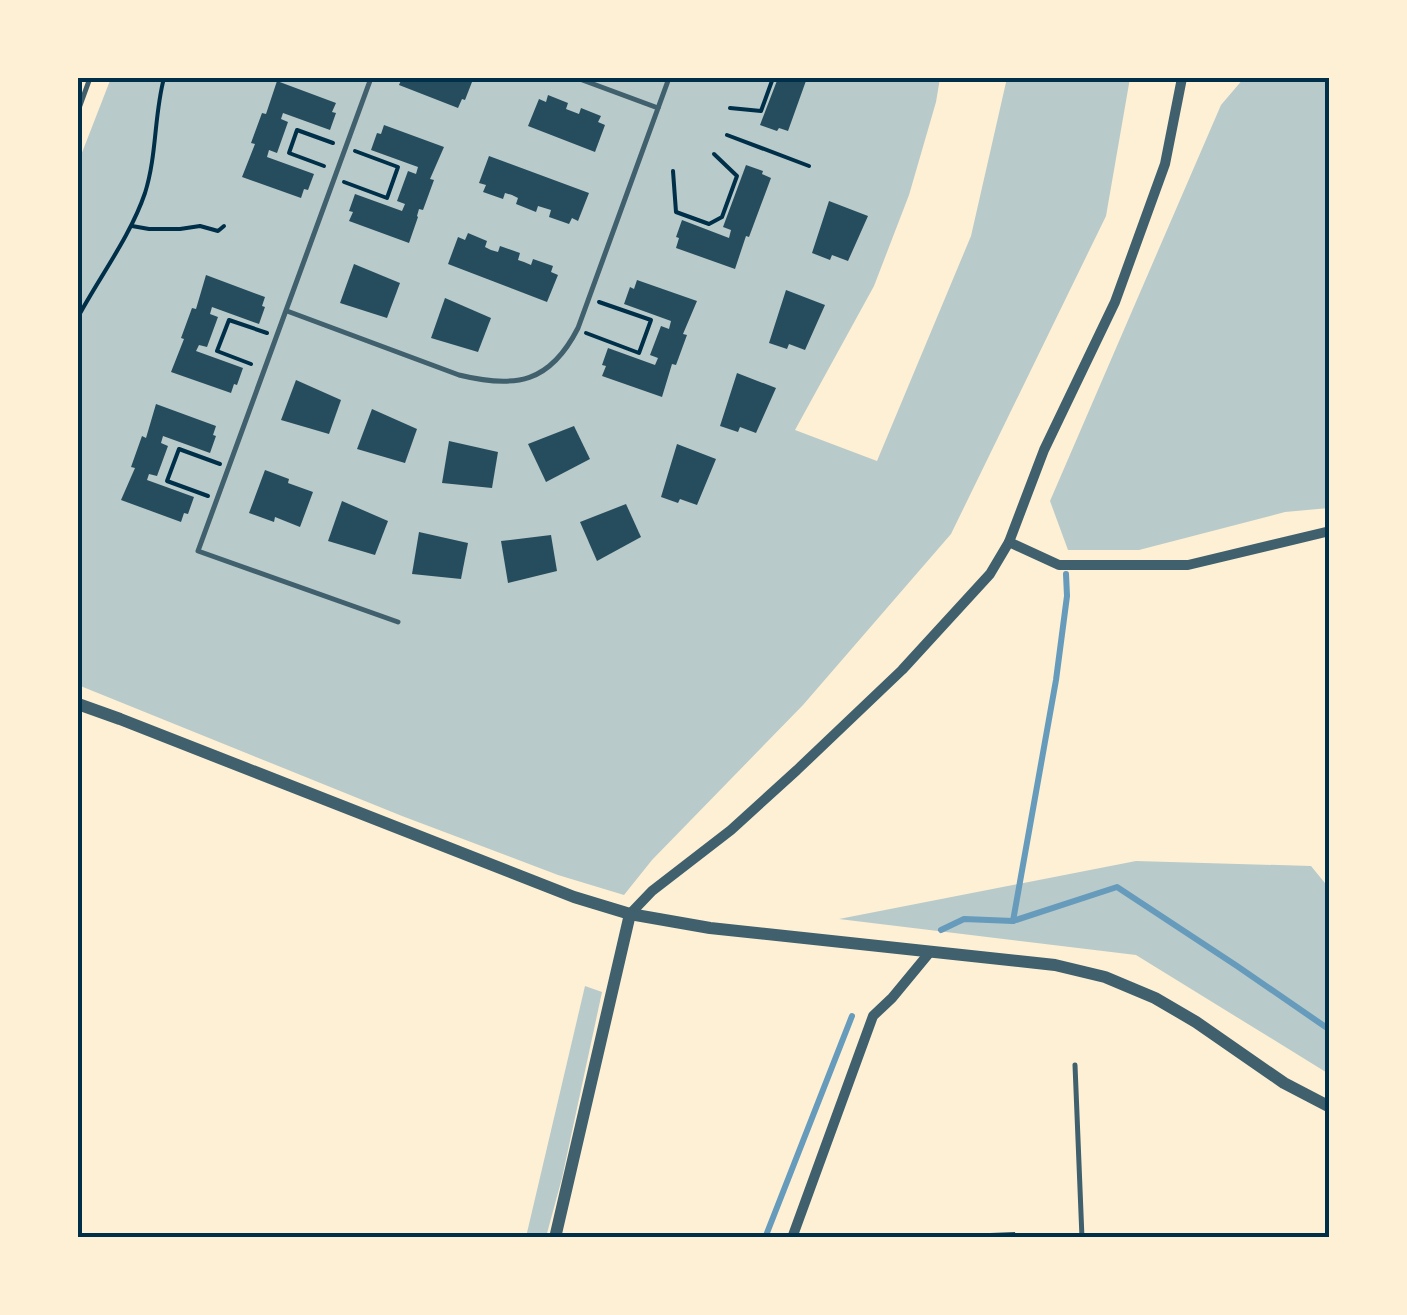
<svg xmlns="http://www.w3.org/2000/svg" width="1407" height="1315" viewBox="0 0 1407 1315" font-family="Overpass,sans-serif">
	<style>
		.green { fill: #b9caca }
		.lines { fill: none; stroke-linecap: round; stroke-linejoin: round }
		.stream { stroke: #669bbc; stroke-width: 6 }
		.building { fill: #264d5e }
		.path { stroke: #003049; stroke-width: 4 }
		.service { stroke: #3f606c; stroke-width: 5 }
		.minor { stroke: #3f606c; stroke-width: 10 }
		.tertiary { stroke: #3f606c; stroke-width: 12 }
		.neatline { fill: none; stroke: #003049; stroke-width: 4 }
	</style>
	<rect width="100%" height="100%" fill="#fdf0d5"/>
	<!-- green -->
	<g class="green">
		<polygon points="111,78 940,78 936,102 909,195 874,286 795,430 877,461 971,236 1007,78 1130,78 1106,216 951,534 803,705 652,860 624,895 558,875 402,816 78,685 78,163"/>
		<polygon points="1244,78 1329,78 1329,508 1285,512 1139,550 1068,550 1050,501 1221,105"/>
		<polygon points="1136,861 1311,866 1329,888 1329,1074 1136,955 839,919"/>
		<polygon points="585,986 602,992 562,1178 546,1237 526,1237"/>
	</g>
	<g class="lines">
		<!-- stream -->
		<g class="stream">
			<polyline points="1013,921 1056,680 1067,596 1066,574"/>
			<polyline points="941,930 964,919 1013,921 1117,887 1237,966 1330,1030"/>
			<polyline points="765,1238 852,1016"/>
		</g>
	</g>
	<!-- building -->
	<g class="building">
		<polygon points="402,78 458,78 472,82 465,100 462,99 458,108 399,85"/>
		<polygon points="778,78 807,78 788,131 779,128 777,131 760,125"/>
		<polygon points="277,81 336,103 332,112 336,113 330,130 283,113 281,119 288,122 277,153 269,150 267,157 314,174 308,190 304,189 301,198 242,177 255,144 251,143 262,113 266,114"/>
		<polygon points="548,95 568,103 566,109 579,114 581,108 601,116 598,122 605,125 595,152 528,126 539,99 546,102"/>
		<polygon points="384,125 444,147 430,179 434,180 423,210 419,209 417,216 418,217 409,243 349,221 353,212 349,211 355,194 402,211 405,204 397,201 408,171 416,174 418,167 371,150 377,133 381,134"/>
		<polygon points="489,156 589,193 578,221 572,218 569,224 549,217 551,210 538,206 536,212 516,204 518,198 512,195 505,193 503,199 483,192 486,185 479,183"/>
		<polygon points="746,165 763,171 762,174 771,178 749,237 746,236 735,269 676,248 679,238 676,237 682,220 729,238 731,230 723,227"/>
		<polygon points="829,201 868,216 848,261 832,255 830,260 812,253"/>
		<polygon points="468,233 487,241 485,247 491,250 498,252 500,246 520,253 518,260 524,262 531,265 533,259 553,266 551,272 558,275 547,302 448,264 458,237 465,240"/>
		<polygon points="354,264 400,283 387,318 340,303"/>
		<polygon points="206,275 265,297 262,306 265,307 259,324 212,307 210,314 218,317 207,347 199,345 196,351 243,368 237,385 234,384 231,393 171,372 184,339 181,338 192,308 196,309"/>
		<polygon points="637,280 697,301 683,334 687,335 676,365 672,364 662,397 602,376 606,366 602,365 608,348 655,365 658,358 650,355 661,326 669,329 671,321 624,304 630,287 634,289"/>
		<polygon points="786,290 825,305 805,350 789,344 787,349 769,343"/>
		<polygon points="445,298 491,318 478,352 431,338"/>
		<polygon points="737,373 776,388 756,433 740,427 738,432 720,426"/>
		<polygon points="296,380 341,400 329,434 281,420"/>
		<polygon points="156,404 216,426 213,435 216,436 210,453 163,436 161,443 168,446 157,476 149,474 147,480 194,497 188,514 184,513 181,522 121,500 135,468 131,467 142,436 146,438"/>
		<polygon points="372,409 417,429 405,463 357,449"/>
		<polygon points="574,426 590,459 546,482 528,444"/>
		<polygon points="449,441 498,452 492,488 442,483"/>
		<polygon points="677,444 716,459 697,505 680,499 678,503 661,497"/>
		<polygon points="265,470 289,479 288,483 313,492 300,527 275,517 274,522 249,513"/>
		<polygon points="342,501 388,521 375,555 328,541"/>
		<polygon points="626,504 641,537 597,561 580,522"/>
		<polygon points="419,532 468,543 461,579 412,574"/>
		<polygon points="551,535 557,571 508,583 501,541"/>
		<polygon points="1015,1232 1016,1238 991,1238 990,1233"/>
	</g>
	<g class="lines">
		<!-- path -->
		<g class="path">
			<polyline points="478,78 483,78"/>
			<polyline points="730,108 761,111 773,78"/>
			<polyline points="727,135 809,166"/>
			<polyline points="324,166 289,153 297,130 333,143"/>
			<polyline points="673,171 676,212 709,224 722,217 737,176 714,154"/>
			<polyline points="344,182 387,198 398,167 355,151"/>
			<polyline points="132,226 149,229 180,229 200,226 218,231 224,226"/>
			<path d="M78 317C100 276 130 237 145 193 157 155 154 115 164 78"/>
			<polyline points="586,333 639,353 651,320 599,302"/>
			<polyline points="251,364 217,351 229,320 267,333"/>
			<polyline points="208,496 167,481 179,449 220,464"/>
		</g>
		<!-- service -->
		<g class="service">
			<polyline points="371,78 198,551 398,622"/>
			<polyline points="577,78 658,108"/>
			<polyline points="78,111 90,78"/>
			<path d="M287 311 459 375C516 389 550 383 578 328L669 78"/>
			<polyline points="1075,1065 1082,1238"/>
		</g>
		<!-- minor -->
		<g class="minor">
			<polyline points="1009,542 1059,565 1188,565 1330,531"/>
			<polyline points="630,914 652,891 731,830 797,770 902,670 990,574 1009,542 1044,450 1115,302 1165,164 1182,78"/>
			<polyline points="792,1238 873,1016 892,998 930,952"/>
		</g>
		<!-- tertiary -->
		<g class="tertiary">
			<polyline points="78,704 120,719 574,897 630,914 710,928 1055,965 1105,977 1155,998 1196,1022 1284,1083 1330,1107"/>
			<polyline points="555,1238 630,914"/>
		</g>
	</g>
	<!-- border -->
	<rect width="1407" height="1315" fill="none" stroke="#fdf0d5" stroke-width="160"/>
	<rect x="80" y="80" width="1247" height="1155" class="neatline"/>
</svg>
